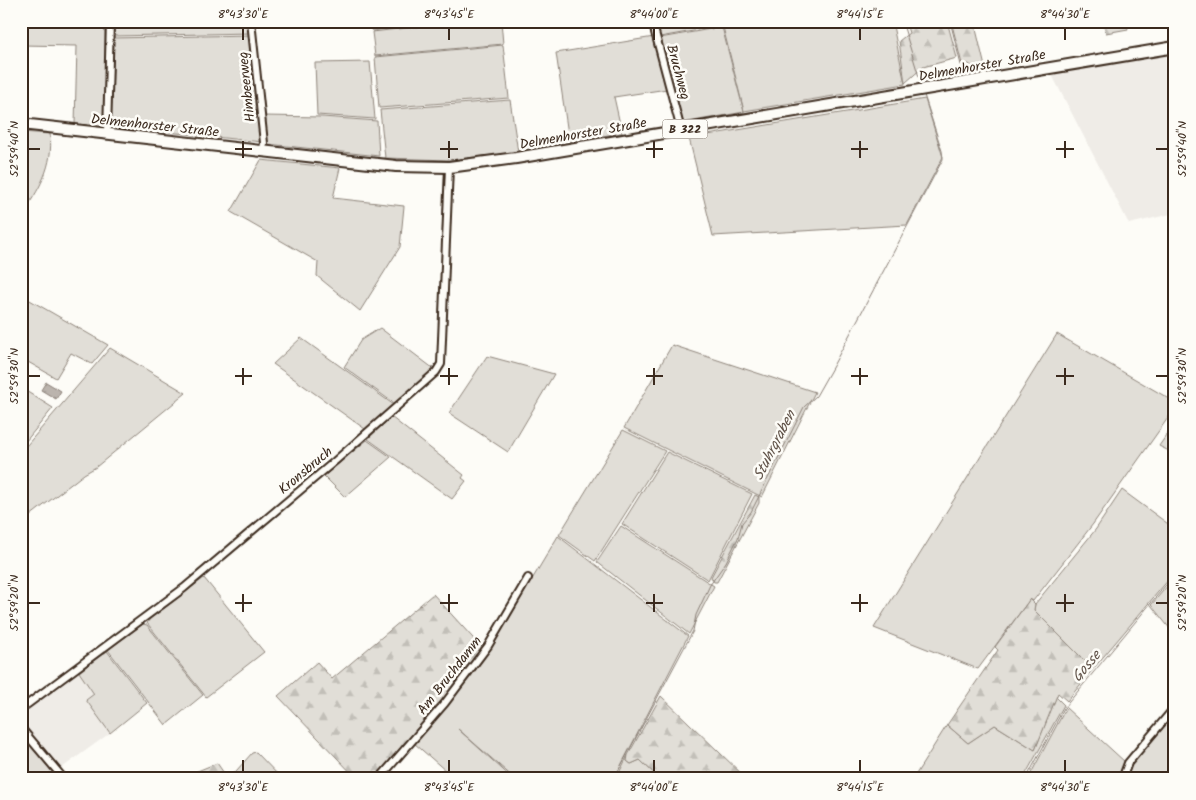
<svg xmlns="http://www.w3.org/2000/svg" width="1196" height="800" viewBox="0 0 1196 800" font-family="Kalam,sans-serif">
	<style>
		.built { fill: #efece7 }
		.green { fill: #e1ded7; stroke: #8e847a }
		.forest { fill: url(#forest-firs); stroke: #8e847a }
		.water { fill: url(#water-ripples); stroke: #887d74 }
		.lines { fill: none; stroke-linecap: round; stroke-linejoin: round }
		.stream { stroke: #887d74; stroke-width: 1 }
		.minor-casing { stroke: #3b2a1e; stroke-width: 10 }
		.primary-casing { stroke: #3b2a1e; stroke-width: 14 }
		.minor { stroke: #fdfcf7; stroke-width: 6 }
		.primary { stroke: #fdfcf7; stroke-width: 10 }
		.ticks { fill: none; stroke: #3b2a1e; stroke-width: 2 }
		.labels { text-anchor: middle; stroke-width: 5; stroke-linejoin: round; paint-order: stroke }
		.shield { fill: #fdfcf7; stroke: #75695f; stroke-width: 1 }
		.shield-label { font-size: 12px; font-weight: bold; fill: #3b2a1e }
		.street-label { font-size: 14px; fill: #3b2a1e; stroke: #fdfcf7 }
		.water-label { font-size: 15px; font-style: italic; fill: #615349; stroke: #fdfcf7 }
		.neatline { fill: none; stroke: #3b2a1e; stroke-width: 2 }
		.ticks-label { font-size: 12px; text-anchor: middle; fill: #3b2a1e }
	</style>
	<defs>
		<pattern id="forest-firs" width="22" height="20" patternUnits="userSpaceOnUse" patternTransform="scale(1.25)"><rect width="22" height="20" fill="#e1ded7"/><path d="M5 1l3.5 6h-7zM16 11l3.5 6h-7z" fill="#c2bfb8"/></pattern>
		<pattern id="water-ripples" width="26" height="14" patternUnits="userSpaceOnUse" patternTransform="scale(1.25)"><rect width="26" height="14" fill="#bbb4ad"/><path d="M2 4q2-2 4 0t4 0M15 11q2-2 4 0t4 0" fill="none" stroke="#99938c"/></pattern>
	</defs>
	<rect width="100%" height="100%" fill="#fdfcf7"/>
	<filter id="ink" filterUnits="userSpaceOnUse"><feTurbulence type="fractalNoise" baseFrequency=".02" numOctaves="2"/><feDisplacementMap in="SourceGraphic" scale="10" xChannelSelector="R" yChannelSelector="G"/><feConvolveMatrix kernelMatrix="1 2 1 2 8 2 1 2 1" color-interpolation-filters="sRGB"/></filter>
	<g filter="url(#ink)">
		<!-- built -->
		<g class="built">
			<polygon points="1175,52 1175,213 1129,224 1051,73"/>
			<polygon points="79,672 94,694 86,700 110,733 59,770 21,725 21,712"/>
		</g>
		<!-- green -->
		<g class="green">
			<polygon points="22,21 105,21 105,127 75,124 77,46 21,45"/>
			<polygon points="115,21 248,21 250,33 114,36"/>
			<polygon points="371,21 460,21 372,31"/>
			<polygon points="469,21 501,21 503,44 375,56 372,32"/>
			<polygon points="656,21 748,21 660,37"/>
			<polygon points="755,21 892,21 905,84 744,111 723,27"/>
			<polygon points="722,27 744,112 682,123 660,38"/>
			<polygon points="250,35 262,142 111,126 114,38"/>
			<polygon points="654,37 667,89 614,97 622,133 569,141 556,53"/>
			<polygon points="503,45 509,98 379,108 375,57"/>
			<polygon points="370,62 375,119 317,115 315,63"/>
			<polygon points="925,99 943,157 907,225 713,236 689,138"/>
			<polygon points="510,100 518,152 450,160 385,158 380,110"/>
			<polygon points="264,116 322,117 377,121 379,156 268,144"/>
			<path d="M21 132 50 134C54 165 39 191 21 215Z"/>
			<polygon points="261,160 340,168 333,198 404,206 400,247 360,311 317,276 318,262 231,212"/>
			<polygon points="21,295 108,345 92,364 71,353 56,378 21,358"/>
			<polygon points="380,328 434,369 395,404 344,367 361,340"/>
			<polygon points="1057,334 1175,402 1175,408 1093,524 1033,601 1030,599 978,669 874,628"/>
			<polygon points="301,338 394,405 365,429 273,364"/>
			<polygon points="672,345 815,392 762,497 624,428"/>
			<polygon points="110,348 186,393 96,467 84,474 21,523 21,452"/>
			<polygon points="487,356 554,374 508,452 449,413"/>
			<polygon points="21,388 53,408 21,447"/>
			<polygon points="391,417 464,475 462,478 466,481 452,499 368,439"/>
			<polygon points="1175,423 1175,454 1159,446"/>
			<polygon points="623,430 665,451 595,561 559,535"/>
			<polygon points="367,440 391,457 345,497 324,476"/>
			<polygon points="667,452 752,494 708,580 622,524"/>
			<polygon points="1122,490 1175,529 1175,572 1093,669 1034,610 1035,604 1096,529"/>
			<polygon points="621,526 714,586 689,634 597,562"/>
			<polygon points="558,536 688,636 614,779 515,779 458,729 513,779 455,779 414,743 470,678 491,648"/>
			<polygon points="1175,577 1175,635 1151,605"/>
			<polygon points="204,578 264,652 206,697 147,623 150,619"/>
			<polygon points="143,624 147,625 203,695 166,725 108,650"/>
			<polygon points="107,651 147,703 110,733 86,700 94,694 79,672"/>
			<polygon points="1056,697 1064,705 1023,779 913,779 947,725 968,743 995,725 1035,750"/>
			<polygon points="1066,708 1125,762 1120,779 1028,779"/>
			<polygon points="1175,714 1175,761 1164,779 1127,779 1131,766"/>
			<polygon points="21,734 58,779 21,779"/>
			<polygon points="256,752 282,779 229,779 252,753"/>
			<polygon points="628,755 627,761 631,764 640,760 660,779 616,779"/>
		</g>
		<!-- forest -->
		<g class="forest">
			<polygon points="905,21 947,21 957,58 923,67 905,83 899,41 909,33"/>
			<polygon points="951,21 974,21 986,71 975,69 969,64 962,64"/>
			<polygon points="1103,21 1126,21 1128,29 1106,33"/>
			<polygon points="755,495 759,497 759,503 717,582 714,582 711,577"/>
			<polygon points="433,594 482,648 482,652 436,711 376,779 357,779 278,696 317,662 332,679"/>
			<polygon points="1030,599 1035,604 1034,610 1093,669 1067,701 1058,693 1035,750 995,725 968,743 947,725 998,650 995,647"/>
			<polygon points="661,696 747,779 660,779 640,760 631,764 627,761 628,755"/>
			<polygon points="217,763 228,779 178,779"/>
		</g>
		<!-- water -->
		<polygon class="water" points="46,382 61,391 56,399 41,390"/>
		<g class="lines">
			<!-- stream -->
			<g class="stream">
				<polyline points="902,21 919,77"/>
				<polyline points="950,21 961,65"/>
				<polyline points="940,79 960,75 963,72"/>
				<polyline points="921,82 934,80"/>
				<polyline points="614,779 693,631 696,615 710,585 726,562 738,538 742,523 751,512 804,407 816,396 833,366 943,159 942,151 924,95"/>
				<polyline points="1026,779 1064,708 1175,574"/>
			</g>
			<!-- minor casing -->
			<g class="minor-casing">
				<g id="minor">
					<polyline points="251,21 264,143 263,150"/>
					<polyline points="652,21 681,130"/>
					<polyline points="107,133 110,21"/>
					<polyline points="21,709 184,588 335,461 436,372 441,364 449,167"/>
					<polyline points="21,728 64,779"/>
					<polyline points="379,779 445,703 488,646 528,578"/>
					<polyline points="1122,779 1128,763 1175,707"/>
				</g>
			</g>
			<!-- primary casing -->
			<g class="primary-casing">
				<polyline id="primary" points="21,124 396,166 449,167 516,158 1175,47"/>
			</g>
			<!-- minor -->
			<use href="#minor" class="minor"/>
			<!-- primary -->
			<use href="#primary" class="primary"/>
		</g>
	</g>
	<!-- ticks -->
	<path class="ticks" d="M243 28V40M449 28V40M654 28V40M860 28V40M1065 28V40M243 141V158M449 141V158M654 141V158M860 141V158M1065 141V158M28 149H40M235 149H252M440 149H458M646 149H663M851 149H868M1056 149H1074M1156 149H1168M243 368V385M449 368V385M654 368V385M860 368V385M1065 368V385M28 376H40M235 376H252M440 376H458M646 376H663M851 376H868M1056 376H1074M1156 376H1168M243 594V612M449 594V612M654 594V612M860 594V612M1065 594V612M28 603H40M235 603H252M440 603H458M646 603H663M851 603H868M1056 603H1074M1156 603H1168M243 760V772M449 760V772M654 760V772M860 760V772M1065 760V772"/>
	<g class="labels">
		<!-- shield labels -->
		<rect class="shield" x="662.5" y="119.5" width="45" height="19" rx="4"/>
		<g class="shield-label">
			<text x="685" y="133">B 322</text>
		</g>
		<!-- street labels -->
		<g class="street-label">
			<text transform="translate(982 65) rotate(-10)" y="5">Delmenhorster Straße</text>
			<text transform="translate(679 72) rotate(75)" y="5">Bruchweg</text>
			<text transform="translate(246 87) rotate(-96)" y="5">Himbeerweg</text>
			<text transform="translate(155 125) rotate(6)" y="5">Delmenhorster Straße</text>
			<text transform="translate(583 133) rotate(-10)" y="5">Delmenhorster Straße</text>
			<text transform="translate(305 470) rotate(-40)" y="5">Kronsbruch</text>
			<text transform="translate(449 675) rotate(-52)" y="5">Am Bruchdamm</text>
		</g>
		<!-- water labels -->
		<g class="water-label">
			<text transform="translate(774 445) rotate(-63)" y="5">Stuhrgraben</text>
			<text transform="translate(1086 666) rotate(-50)" y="5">Gosse</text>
		</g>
	</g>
	<!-- margin -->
	<rect width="1196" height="800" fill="none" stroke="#fdfcf7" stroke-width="55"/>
	<rect x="28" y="28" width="1140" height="744" class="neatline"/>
	<g class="ticks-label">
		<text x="243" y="18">8°43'30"E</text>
		<text x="449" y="18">8°43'45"E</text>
		<text x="654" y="18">8°44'00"E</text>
		<text x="860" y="18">8°44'15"E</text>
		<text x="1065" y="18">8°44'30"E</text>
		<text transform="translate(14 149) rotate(-90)" y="4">52°59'40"N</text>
		<text transform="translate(1182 149) rotate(-90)" y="4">52°59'40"N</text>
		<text transform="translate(14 376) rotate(-90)" y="4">52°59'30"N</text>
		<text transform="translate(1182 376) rotate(-90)" y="4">52°59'30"N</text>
		<text transform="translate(14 603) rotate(-90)" y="4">52°59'20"N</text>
		<text transform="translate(1182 603) rotate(-90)" y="4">52°59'20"N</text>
		<text x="243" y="791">8°43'30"E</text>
		<text x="449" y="791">8°43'45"E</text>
		<text x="654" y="791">8°44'00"E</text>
		<text x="860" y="791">8°44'15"E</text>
		<text x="1065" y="791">8°44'30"E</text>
	</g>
</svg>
